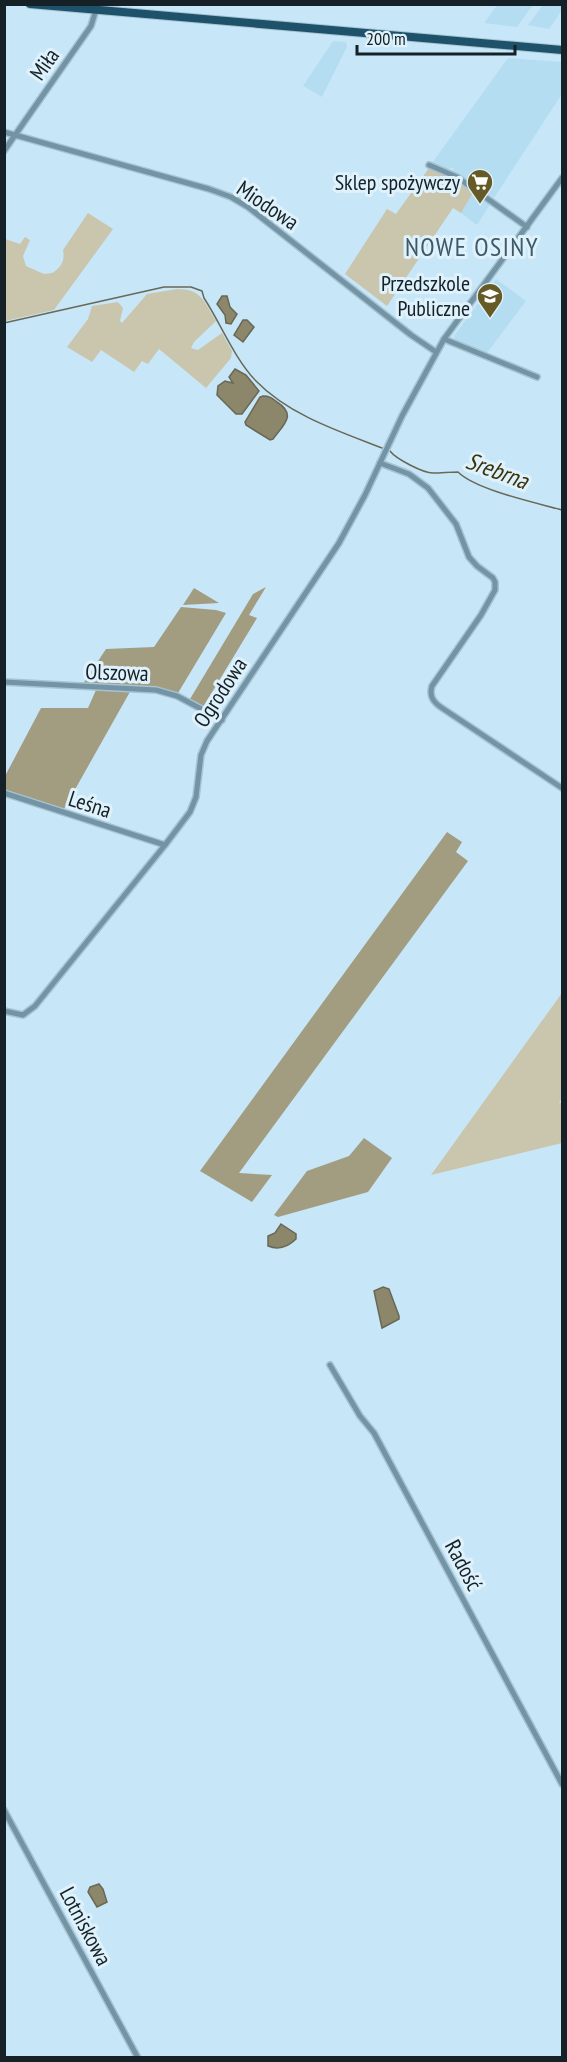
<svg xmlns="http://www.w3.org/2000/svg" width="567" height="2062" viewBox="0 0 567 2062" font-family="'PT Sans Narrow',sans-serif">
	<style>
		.built { fill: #b5ddf2 }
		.green { fill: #cac5ad }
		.forest { fill: #a29c80 }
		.water { fill: #8c866a; stroke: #686856; stroke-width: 1.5 }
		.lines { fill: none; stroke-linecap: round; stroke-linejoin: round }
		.stream { stroke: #686856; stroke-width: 1.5 }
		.minor-casing { stroke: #a7c3d2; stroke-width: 8 }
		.primary-casing { stroke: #a7c3d2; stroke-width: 10 }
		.minor { stroke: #7394a5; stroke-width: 5 }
		.primary { stroke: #1d526a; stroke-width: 8 }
		.labels { text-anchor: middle; stroke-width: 6; stroke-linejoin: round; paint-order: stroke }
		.street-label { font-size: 22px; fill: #152127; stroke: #dff2fc }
		.poi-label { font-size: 22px; fill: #152127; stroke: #dff2fc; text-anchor: end }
		.water-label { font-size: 24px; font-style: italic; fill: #3c330d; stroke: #dff2fc }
		.quarter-label { font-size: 26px; letter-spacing: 1.5px; fill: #3e5a69; stroke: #dff2fc }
	</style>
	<rect width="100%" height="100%" fill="#c7e7f8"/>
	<!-- built -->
	<g class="built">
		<polygon points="497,5 497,4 533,5 517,27 484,23"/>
		<polygon points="543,5 562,5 562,10 549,29 528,25"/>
		<polygon points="333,41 346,42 347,47 322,97 303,86"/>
		<polygon points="508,58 562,62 562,94 494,198 482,189 482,185 476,185 454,173 453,168 447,169 432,163"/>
		<polygon points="474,191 491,203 477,225 461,213"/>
		<polygon points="496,279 526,301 487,353 456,340 454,336"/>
	</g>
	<!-- green -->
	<g class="green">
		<polygon points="429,168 451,177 474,191 461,213 453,208 387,306 345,274 387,209 396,214"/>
		<path d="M88 213 113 229 54 310 5 321V239L20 244 25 237 30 240 23 256 26 266 44 274 52 273C62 267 65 260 63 250Z"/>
		<path d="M177 289C202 289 204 302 216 321L194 342 191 348 198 350 222 333 232 351 231 358 206 388 159 349 148 364 142 361 134 372 101 350 92 362 67 347 88 319 92 306 118 302 123 308 120 321 122 323 147 294Z"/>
		<polygon points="562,993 562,1098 559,1103 562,1103 562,1143 431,1175"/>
	</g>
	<!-- forest -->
	<g class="forest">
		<polygon points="266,587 249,615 257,618 203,707 190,699 253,594"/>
		<polygon points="194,588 219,603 183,605"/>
		<polygon points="181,607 216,610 226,613 178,693 129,685 83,684 106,649 154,647"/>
		<polygon points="96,690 131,690 64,809 5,790 4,778 41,708 88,708"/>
		<polygon points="447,832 462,842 456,852 468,861 239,1173 272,1175 252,1202 200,1171"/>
		<polygon points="364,1138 392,1158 368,1192 278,1217 274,1215 307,1171 349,1156"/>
	</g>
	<!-- water -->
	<g class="water">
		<polygon points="222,296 227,296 230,307 237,314 231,324 226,323 225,315 217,304"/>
		<polygon points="243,320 247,320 254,327 243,342 234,335"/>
		<polygon points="235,369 246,375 259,391 242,414 236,414 217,395 218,386 225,381 233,383 229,377"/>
		<path d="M263 396C270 396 272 398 277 402 297 415 284 424 273 439L270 440 246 425 245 422 260 397Z"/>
		<path d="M281 1224 296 1234V1239C288 1247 278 1250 268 1246V1236L275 1233Z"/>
		<polygon points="383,1287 389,1289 399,1316 399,1319 382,1328 374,1291"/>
		<polygon points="99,1884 103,1889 107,1902 97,1907 88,1892 90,1887"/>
	</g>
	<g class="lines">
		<!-- stream -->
		<g class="stream">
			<path d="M4 323 164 287H191L202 291 204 298C221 324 234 358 256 381 289 415 338 431 382 448"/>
			<path d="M390 451C396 459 423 473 433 473 441 473 450 472 458 472 476 490 537 503 562 510"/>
		</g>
		<!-- minor casing -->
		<g class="minor-casing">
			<g id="minor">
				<polyline points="4,132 209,189 231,197 248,207 411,335 436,352"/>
				<polyline points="4,151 91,26 96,10"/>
				<polyline points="429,165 457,177 527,227"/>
				<polyline points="444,339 537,377"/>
				<path d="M380 463 409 474 428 488 456 524 469 557 477 566 493 578 495 582V590L481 615 432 686C429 696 433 702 442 708L562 788"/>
				<polyline points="4,682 156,690 177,696 222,720"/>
				<polyline points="4,793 165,845"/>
				<polyline points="4,1011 23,1015 35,1006 165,845 190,812 196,797 201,755 207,741 339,543 365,495 402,416 444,339 562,178"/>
				<polyline points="330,1365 360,1416 374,1433 562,1784"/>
				<polyline points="4,1810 138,2058"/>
			</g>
		</g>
		<!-- primary casing -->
		<g class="primary-casing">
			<polyline id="primary" points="30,4 562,50"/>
		</g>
		<!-- minor -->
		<use href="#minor" class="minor"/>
		<!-- primary -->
		<use href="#primary" class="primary"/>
	</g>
	<!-- icons -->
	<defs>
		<g id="supermarket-pin" transform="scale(1.35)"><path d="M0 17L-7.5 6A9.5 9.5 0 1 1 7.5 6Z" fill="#665a27" stroke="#dff2fc"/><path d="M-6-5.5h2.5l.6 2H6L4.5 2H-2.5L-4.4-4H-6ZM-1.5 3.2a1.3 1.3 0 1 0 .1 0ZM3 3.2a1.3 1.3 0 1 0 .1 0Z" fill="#fff"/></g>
		<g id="school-pin" transform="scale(1.35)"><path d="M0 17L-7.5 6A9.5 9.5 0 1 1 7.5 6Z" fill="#665a27" stroke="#dff2fc"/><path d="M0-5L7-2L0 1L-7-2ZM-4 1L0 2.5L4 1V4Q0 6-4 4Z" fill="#fff"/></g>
	</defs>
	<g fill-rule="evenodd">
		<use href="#supermarket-pin" x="480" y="182"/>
		<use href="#school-pin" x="490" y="296"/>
	</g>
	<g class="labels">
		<!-- street labels -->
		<g class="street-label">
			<text transform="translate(44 64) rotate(-55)" y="8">Miła</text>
			<text transform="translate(268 205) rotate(34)" y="8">Miodowa</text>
			<text transform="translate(117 672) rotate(2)" y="8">Olszowa</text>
			<text transform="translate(220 692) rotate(-57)" y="8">Ogrodowa</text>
			<text transform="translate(90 804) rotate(18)" y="8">Leśna</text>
			<text transform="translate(464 1565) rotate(62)" y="8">Radość</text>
			<text transform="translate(86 1926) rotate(62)" y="8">Lotniskowa</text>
		</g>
		<!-- poi labels -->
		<g class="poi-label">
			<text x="460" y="190">Sklep spożywczy</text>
			<text x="470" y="291">Przedszkole<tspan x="470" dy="25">Publiczne</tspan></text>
		</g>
		<!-- water labels -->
		<g class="water-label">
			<text transform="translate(497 471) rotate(20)" y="8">Srebrna</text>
		</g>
		<!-- quarter labels -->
		<g class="quarter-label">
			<text x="472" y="256">NOWE OSINY</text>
		</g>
	</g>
	<!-- border -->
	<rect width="567" height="2062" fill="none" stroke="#152127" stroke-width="12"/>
	<!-- scale -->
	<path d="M357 45v9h158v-9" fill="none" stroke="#152127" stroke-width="3"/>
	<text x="366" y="45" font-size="18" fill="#152127" stroke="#dff2fc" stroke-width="4.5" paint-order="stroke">200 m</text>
</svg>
